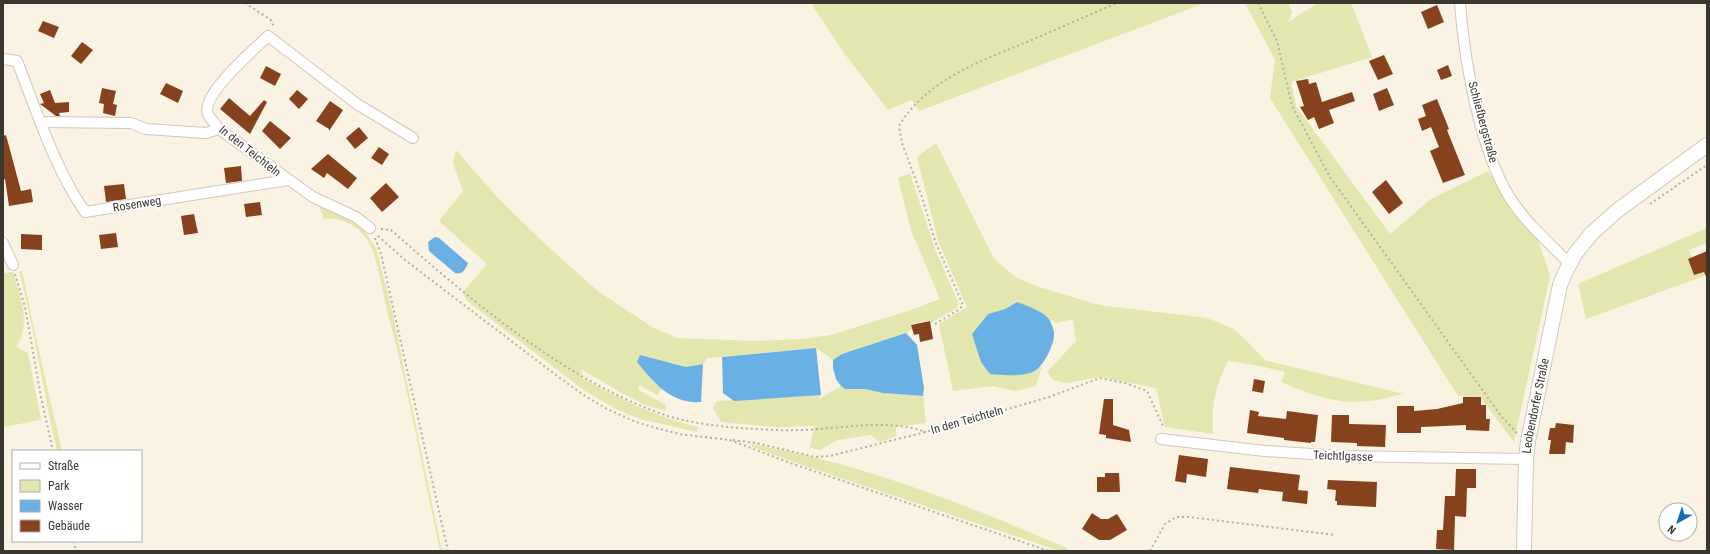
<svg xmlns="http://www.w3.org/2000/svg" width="1710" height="554" viewBox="0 0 1710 554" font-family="'Roboto Condensed',sans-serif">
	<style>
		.green { fill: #e3e6ae }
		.water { fill: #69b1e4 }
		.building { fill: #85421d }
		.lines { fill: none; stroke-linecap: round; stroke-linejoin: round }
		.minor-casing { stroke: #d0c8b9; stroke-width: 12 }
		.secondary-casing { stroke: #d0c8b9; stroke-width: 16 }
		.path { stroke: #b5afa3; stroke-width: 2; stroke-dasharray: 2 3; stroke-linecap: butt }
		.minor { stroke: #fff; stroke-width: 10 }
		.secondary { stroke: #fff; stroke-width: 14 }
		.labels { text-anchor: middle; stroke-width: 4; stroke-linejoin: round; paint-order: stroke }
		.street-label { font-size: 12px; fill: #3a3731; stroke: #fff }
	</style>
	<rect width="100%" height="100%" fill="#faf2e2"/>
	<!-- green -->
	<g class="green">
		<polygon points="811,3 1205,3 919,111 912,100 888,110 844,53"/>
		<polygon points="1245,3 1288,3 1292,12 1288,22 1318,3 1351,3 1372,57 1291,82 1296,106 1390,234 1431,199 1488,171 1538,240 1550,276 1514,442 1480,397 1458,396 1270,98 1275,60"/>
		<path d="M936 143 994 259 1017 278 1039 287 1099 305 1207 318 1234 329 1245 339 1264 359V360L1404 394C1395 395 1386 399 1377 400 1341 406 1313 396 1281 382L1285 372 1260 366 1228 361C1214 389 1212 404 1213 434L1165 427 1156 388 1101 377 1066 383 1053 380 1047 372 1076 341 1073 319 1056 323 1049 319 1041 312 1017 302 1005 309 988 314 972 334 1034 372 1042 366 1036 386 1016 391 992 386 953 391 939 324 967 307 938 241 917 157Z"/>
		<path d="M456 150 497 197 545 244 599 292 652 327 677 338 754 341 801 339 831 335 914 309 940 299 911 230 898 178 910 173 935 249 959 304 957 308 931 323 930 320 911 324 912 329 906 333 842 354 833 360 816 348 707 358 703 364 686 367 670 362 645 371 652 381 662 389 657 395 639 385 638 390 666 405 665 411 643 404 620 392 581 369 582 378C620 399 656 417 698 427L697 432 640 419 616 409 585 391 467 301 463 292 487 264 439 221 463 191 453 163Z"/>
		<path d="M319 205 352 220 361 226 376 248 391 306 442 551H440C423 472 409 392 388 314 383 294 378 260 369 243 362 228 341 216 324 219Z"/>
		<polygon points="1707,228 1707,243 1689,250 1692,257 1688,259 1694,275 1707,270 1707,275 1586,319 1578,284"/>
		<path d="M19 271H22C34 331 48 391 62 451H57C43 391 35 330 19 271Z"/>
		<path d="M13 272C20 296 32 325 16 347L28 353 41 420 3 427V273Z"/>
		<polygon points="841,386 845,389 865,389 883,393 923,396 926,423 896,427 896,436 880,442 871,435 837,440 820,450 810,448 814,426 776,427 721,422 713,408 717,401 821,395 819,399"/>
		<path d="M751 444C861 463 965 504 1067 548V551H1060L802 465 753 447Z"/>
	</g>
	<!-- water -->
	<g class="water">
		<path d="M435 237 439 238 468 263C465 270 462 275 455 273L429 251 428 242Z"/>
		<path d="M1017 302C1027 306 1041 310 1049 319 1051 322 1054 330 1054 333 1055 344 1043 368 1033 372 1019 377 1005 375 990 374L981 362 972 334 988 314 1005 309Z"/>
		<polygon points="906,333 917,345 924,388 923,396 883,393 865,389 845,389 841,386 836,379 833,368 833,360 842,354"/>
		<polygon points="816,348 821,395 734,401 723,393 722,357"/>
		<path d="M640 355 686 367 703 364 701 402C671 404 654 383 637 362Z"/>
	</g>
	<!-- building -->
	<g class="building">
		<polygon points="1437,5 1444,22 1428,29 1421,12"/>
		<polygon points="43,21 59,27 54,38 38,31"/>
		<polygon points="82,42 93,50 81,64 71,56"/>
		<polygon points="1384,55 1393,74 1378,80 1369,61"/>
		<polygon points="1448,65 1452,76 1441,80 1437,70"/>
		<polygon points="266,66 281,74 275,86 260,78"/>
		<polygon points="1308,79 1309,84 1316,82 1322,102 1352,92 1355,101 1329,110 1334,123 1319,129 1314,117 1308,120 1300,107 1304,106 1296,81"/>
		<polygon points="166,83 183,91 178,103 160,94"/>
		<polygon points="102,88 116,91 113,104 117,105 115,116 103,113 104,104 99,103"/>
		<polygon points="1387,88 1394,105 1379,111 1373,94"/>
		<polygon points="50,90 55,103 69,102 69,112 59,113 60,116 56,116 40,104 44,103 40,94"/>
		<polygon points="297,90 308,99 299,109 289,99"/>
		<polygon points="229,98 250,116 264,100 267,102 250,134 220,109"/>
		<polygon points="1437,99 1449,129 1447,130 1465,175 1443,183 1430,151 1439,147 1431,127 1422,131 1418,119 1426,116 1422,105"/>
		<polygon points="330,101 343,110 329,131 329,129 316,121"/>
		<polygon points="270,121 291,138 280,149 262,131"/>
		<polygon points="359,127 368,138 355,149 346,138"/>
		<polygon points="6,135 21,191 31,189 33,202 9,206 5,179 3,180 3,136"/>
		<polygon points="379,147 389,154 382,165 371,158"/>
		<polygon points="328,154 357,178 348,189 327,173 324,178 311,169"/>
		<polygon points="241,166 242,181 226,183 224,168"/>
		<polygon points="1386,180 1403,203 1389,214 1372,192"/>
		<polygon points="386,183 399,197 382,212 370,198"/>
		<polygon points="124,184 126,199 106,202 104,186"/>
		<polygon points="260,202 262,215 246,217 244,204"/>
		<polygon points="194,214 198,233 184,235 181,216"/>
		<polygon points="116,233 118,247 101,249 99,235"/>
		<polygon points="21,234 42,235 42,250 21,249"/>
		<polygon points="1707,251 1707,279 1704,272 1694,275 1688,259"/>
		<polygon points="930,321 933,339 920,342 919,334 914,335 911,325"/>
		<polygon points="1254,379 1265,381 1263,393 1252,391"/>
		<polygon points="1463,397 1481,397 1481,405 1486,405 1486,419 1490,419 1489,431 1466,430 1466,425 1421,427 1421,433 1397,433 1397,406 1414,406 1414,411 1437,409 1463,403"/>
		<polygon points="1104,399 1113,399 1113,425 1129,430 1131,442 1106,438 1106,435 1099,434"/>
		<polygon points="1250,410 1259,412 1258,416 1286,419 1287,411 1318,415 1315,442 1311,442 1311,443 1284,440 1284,438 1247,433"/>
		<polygon points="1332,415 1349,415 1349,424 1386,425 1385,447 1357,446 1357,443 1331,442"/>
		<polygon points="1556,423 1574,425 1573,443 1566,442 1565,454 1549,454 1551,440 1548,440 1550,428 1555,428"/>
		<polygon points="1179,455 1208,459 1206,477 1187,474 1186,483 1175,481"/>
		<polygon points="1230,467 1300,475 1298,490 1308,491 1307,504 1282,501 1283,492 1259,489 1258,493 1227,489"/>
		<polygon points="1456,469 1476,469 1476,488 1467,488 1466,517 1455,516 1454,550 1436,549 1437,530 1443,530 1445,496 1455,496"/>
		<polygon points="1105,473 1119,473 1120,492 1097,492 1097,477 1105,477"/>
		<polygon points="1328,480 1377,482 1376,507 1337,505 1337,501 1335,501 1336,490 1327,489"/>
		<polygon points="1092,513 1101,519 1108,519 1117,514 1127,530 1110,540 1099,540 1082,529"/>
	</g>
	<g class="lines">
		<!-- minor casing -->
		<g class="minor-casing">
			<g id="minor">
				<path d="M1460 3C1464 60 1480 150 1510 198 1526 223 1549 243 1569 263"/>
				<path d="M3 59 17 61C37 112 54 167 85 212L288 180"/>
				<polyline points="41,122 131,123 146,129 206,133 219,129"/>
				<path d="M370 228 356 217 313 197 219 129C216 124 210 119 208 114 200 95 255 49 268 36L357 104 413 138"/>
				<polyline points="3,243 13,265"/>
				<polyline points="1161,439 1265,451 1342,456 1526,459"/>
			</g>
		</g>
		<!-- secondary casing -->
		<g class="secondary-casing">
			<g id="secondary">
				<path id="s1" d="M1524 551 1526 459 1528 441 1560 285 1565 273 1575 254 1592 233 1618 210 1707 145"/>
			</g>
		</g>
		<!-- path -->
		<g class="path">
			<polyline points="245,3 271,20 274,27"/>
			<polyline points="1258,3 1277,41 1292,106 1330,177 1501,416 1517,433"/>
			<polyline points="1650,204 1707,165"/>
			<path d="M381 229 391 230C471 300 566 382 668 416 691 423 716 426 740 428 759 429 780 431 800 430 842 429 886 418 926 432"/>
			<polyline points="378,236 405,260 548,369 582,394 607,409 636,422 656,428 679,434 730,440 793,464 1049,551"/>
			<polyline points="375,238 381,254 448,551"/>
			<polyline points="15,274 25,307 41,397 53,451"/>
			<path d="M935 324 960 309 963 305 935 241 922 197 902 143 899 126C926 80 981 61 1027 42 1057 29 1087 16 1117 3"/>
			<polyline points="733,440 756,443 815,457 830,456 957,424 1049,397 1100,378 1125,383 1147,391 1164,428"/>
			<polyline points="74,541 76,551"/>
			<polyline points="1150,551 1165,524 1176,517 1189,517 1335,535"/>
		</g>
		<!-- minor -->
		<use href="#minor" class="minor"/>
		<!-- secondary -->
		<use href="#secondary" class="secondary"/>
	</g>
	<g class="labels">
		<!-- street labels -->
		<g class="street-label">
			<text transform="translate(1483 122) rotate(75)" y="4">Schliefbergstraße</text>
			<text transform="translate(250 151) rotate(38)" y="4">In den Teichteln</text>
			<text transform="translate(137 204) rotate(-9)" y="4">Rosenweg</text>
			<text dy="4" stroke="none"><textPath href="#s1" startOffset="146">Leobendorfer Straße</textPath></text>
			<text transform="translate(967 420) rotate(-16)" y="4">In den Teichteln</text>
			<text transform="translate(1343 456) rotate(2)" y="4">Teichtlgasse</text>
		</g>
	</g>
	<!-- border -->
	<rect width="1710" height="554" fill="none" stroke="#3a3731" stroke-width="8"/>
	<!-- legend -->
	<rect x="12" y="450" width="130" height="92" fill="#ffffff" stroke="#b0afad"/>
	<rect x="20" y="463" width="20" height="6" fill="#ffffff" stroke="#b0afad"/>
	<text x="48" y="470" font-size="12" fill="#3a3731">Straße</text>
	<rect x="20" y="480" width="20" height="12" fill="#e3e6ae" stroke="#b0afad"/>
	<text x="48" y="490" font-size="12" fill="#3a3731">Park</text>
	<rect x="20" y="500" width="20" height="12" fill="#69b1e4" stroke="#b0afad"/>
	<text x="48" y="510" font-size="12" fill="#3a3731">Wasser</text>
	<rect x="20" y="520" width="20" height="12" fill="#85421d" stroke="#b0afad"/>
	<text x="48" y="530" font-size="12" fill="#3a3731">Gebäude</text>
	<!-- north arrow -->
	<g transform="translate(1678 522) rotate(219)"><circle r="19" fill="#ffffff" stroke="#b0afad"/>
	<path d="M0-3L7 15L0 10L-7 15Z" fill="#116dba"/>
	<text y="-6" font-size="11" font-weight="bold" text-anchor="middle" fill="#3a3731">N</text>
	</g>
</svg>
